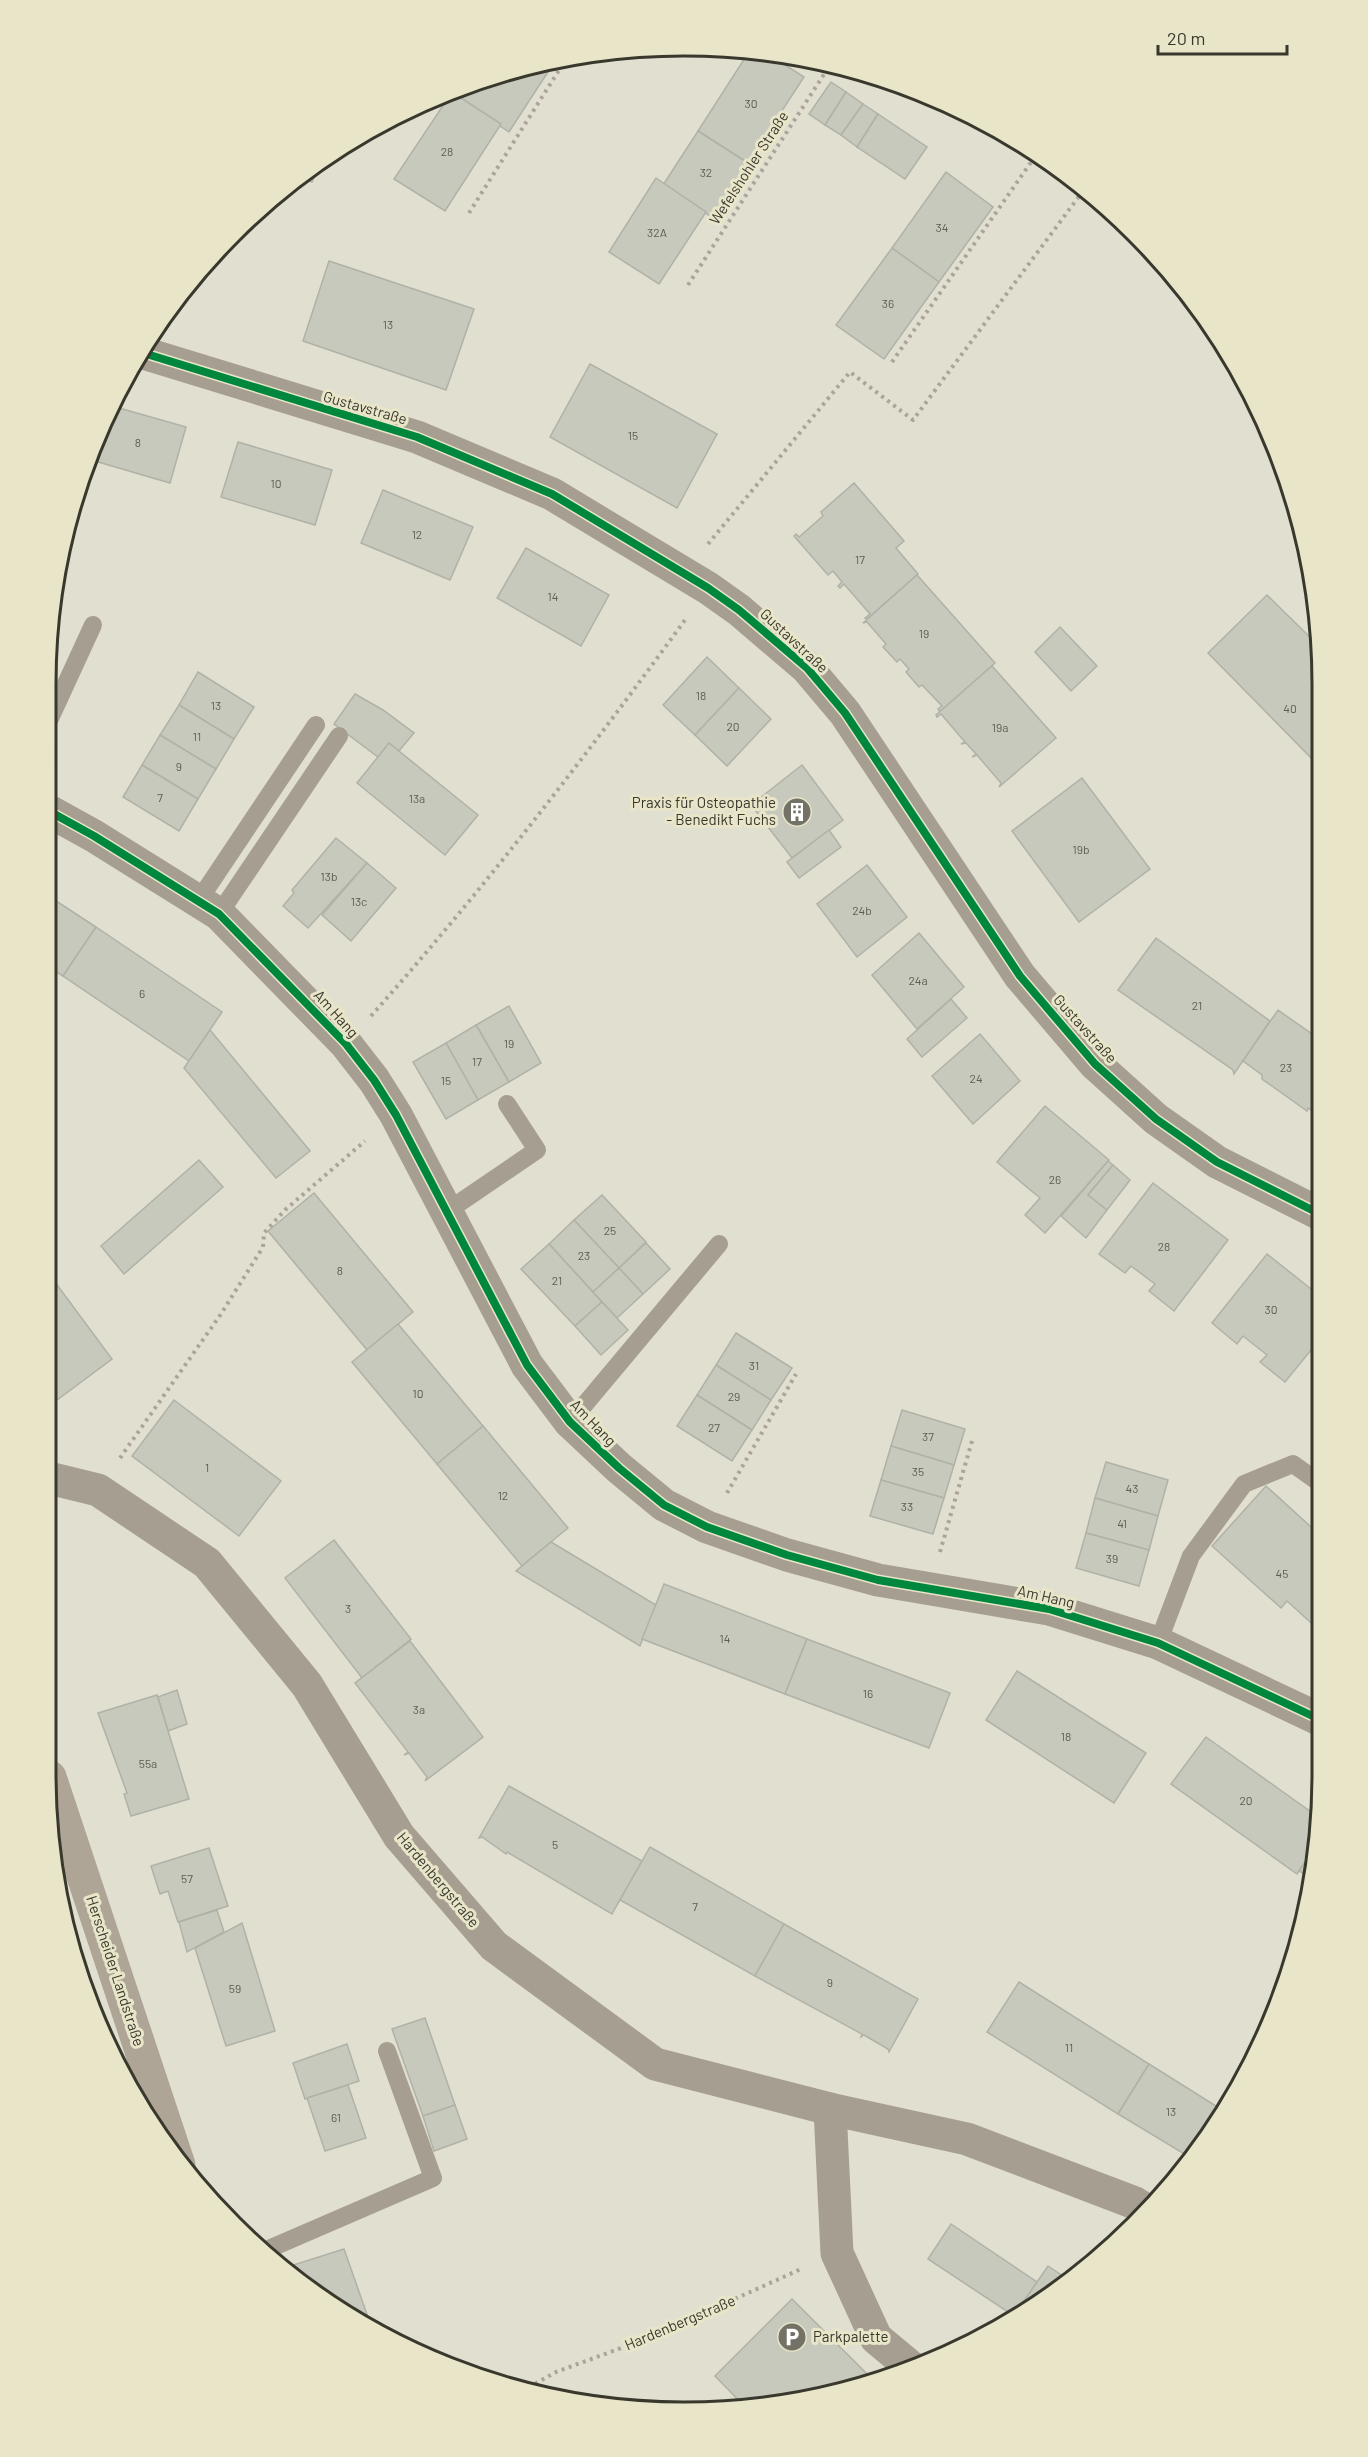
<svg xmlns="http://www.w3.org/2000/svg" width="1368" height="2457" viewBox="0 0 1368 2457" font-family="Barlow,sans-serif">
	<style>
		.building { fill: #c7c9bd; stroke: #b0b2a7; stroke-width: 1.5 }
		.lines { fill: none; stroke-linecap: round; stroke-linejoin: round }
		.path { stroke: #aaa49a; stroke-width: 4; stroke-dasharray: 3 4.5; stroke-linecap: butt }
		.lane { stroke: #a69e91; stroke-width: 18 }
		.street { stroke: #a69e91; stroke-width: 33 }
		.secondary { stroke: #aea596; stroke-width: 33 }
		.cycleway-casing { stroke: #e8e5c9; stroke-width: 11 }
		.cycleway { stroke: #00873e; stroke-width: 8 }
		.labels { text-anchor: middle; stroke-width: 6; stroke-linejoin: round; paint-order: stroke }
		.number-label { font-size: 12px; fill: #5d5d52 }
		.street-label { font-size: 15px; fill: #39382d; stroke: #e8e5c9 }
		.poi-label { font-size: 15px; fill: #39382d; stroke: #e8e5c9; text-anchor: end }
		.rim { fill: none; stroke: #39382d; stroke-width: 3 }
	</style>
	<rect width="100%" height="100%" fill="#e1dfd0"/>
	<!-- building -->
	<g class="building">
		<polygon points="706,48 724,49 719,57"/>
		<polygon points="750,50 762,50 804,77 748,163 698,131"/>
		<polygon points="555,61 509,132 460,99 468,86 519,67"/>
		<polygon points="831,82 846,92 825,125 809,114"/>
		<polygon points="452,92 501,124 445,211 394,179"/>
		<polygon points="846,92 863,104 841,135 825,125"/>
		<polygon points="863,104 878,114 857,147 841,135"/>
		<polygon points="878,114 927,147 905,179 857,147"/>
		<polygon points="698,131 748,163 713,218 663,185"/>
		<polygon points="321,161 312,182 296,176"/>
		<polygon points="946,172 993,207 939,282 892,248"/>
		<polygon points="656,178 706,212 659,284 609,252"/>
		<polygon points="892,248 939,282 884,359 836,325"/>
		<polygon points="329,261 474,309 446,390 303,341"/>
		<polygon points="199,269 202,270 197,287 188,285"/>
		<polygon points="590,364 717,434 677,508 550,437"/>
		<polygon points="112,406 186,427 170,483 88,459"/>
		<polygon points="238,442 332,470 315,525 221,497"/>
		<polygon points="854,483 904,541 896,548 918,574 867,619 865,618 870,614 844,584 840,588 838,586 842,582 833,571 828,575 794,536 796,534 799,537 823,516 821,512"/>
		<polygon points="383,490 473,527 450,580 361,543"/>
		<polygon points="526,548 609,595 581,646 497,598"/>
		<polygon points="917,575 995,663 940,712 938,709 942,706 922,685 919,687 906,672 909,669 900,659 897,662 883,647 886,644 867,622 863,623"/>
		<polygon points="1267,595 1318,645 1318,765 1208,653"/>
		<polygon points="1060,627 1097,666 1071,691 1035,652"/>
		<polygon points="707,657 739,688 695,735 663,705"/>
		<polygon points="992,666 1056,738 999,787 1001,783 977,755 972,757 976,754 966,743 961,744 965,742 941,714 937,717 936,715"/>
		<polygon points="198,672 254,707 234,739 179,705"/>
		<polygon points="739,688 771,719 727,766 695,735"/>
		<polygon points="355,694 383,710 414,733 399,751 389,743 378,757 334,724"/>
		<polygon points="179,705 234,739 216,769 160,735"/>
		<polygon points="160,735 216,769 198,799 142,765"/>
		<polygon points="389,743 478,815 445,855 357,783"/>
		<polygon points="142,765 198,799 179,831 123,797"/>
		<polygon points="802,765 843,820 792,858 751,805"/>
		<polygon points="1082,778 1150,869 1079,922 1012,831"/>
		<polygon points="829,830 841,847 799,878 787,862"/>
		<polygon points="336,838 367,863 308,928 283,906 294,893 292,890"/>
		<polygon points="367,863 396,888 351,941 322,915"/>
		<polygon points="867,865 907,917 857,957 817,904"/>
		<polygon points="47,895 96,927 63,976 47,966"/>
		<polygon points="96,927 222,1012 189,1061 63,976"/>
		<polygon points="919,933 964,987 917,1029 872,975"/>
		<polygon points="1156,938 1270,1021 1234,1074 1233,1070 1118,990"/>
		<polygon points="951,999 967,1018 922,1057 907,1039"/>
		<polygon points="509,1006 541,1063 509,1082 476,1025"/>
		<polygon points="1278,1010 1319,1039 1319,1116 1308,1108 1307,1111 1262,1079 1262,1075 1243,1061"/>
		<polygon points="476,1025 509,1082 478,1100 446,1043"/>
		<polygon points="210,1030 310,1151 276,1178 184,1068"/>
		<polygon points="980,1034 1020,1081 973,1124 932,1076"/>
		<polygon points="446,1043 478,1100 446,1119 413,1062"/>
		<polygon points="1045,1106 1109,1160 1045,1233 1025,1215 1040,1198 997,1162"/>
		<polygon points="199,1160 223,1187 124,1274 101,1246"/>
		<polygon points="1108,1161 1113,1165 1088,1195 1107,1210 1086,1238 1061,1216"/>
		<polygon points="1113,1165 1130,1180 1107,1210 1088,1195"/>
		<polygon points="1153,1183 1228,1240 1174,1311 1149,1291 1155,1284 1131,1266 1125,1273 1099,1254"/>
		<polygon points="314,1193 413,1312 367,1350 268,1231"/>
		<polygon points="602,1195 646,1242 619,1268 574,1220"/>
		<polygon points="574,1220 619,1268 593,1292 549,1244"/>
		<polygon points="646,1243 670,1269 643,1294 619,1268"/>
		<polygon points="549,1244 602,1302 575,1326 521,1269"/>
		<polygon points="1267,1254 1320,1296 1320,1339 1285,1382 1260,1362 1267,1355 1243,1336 1237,1344 1212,1323"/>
		<polygon points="619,1268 643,1294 617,1318 593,1292"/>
		<polygon points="49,1274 112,1359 53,1403 49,1398"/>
		<polygon points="602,1302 628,1330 601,1355 575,1326"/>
		<polygon points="398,1324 483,1426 437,1464 352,1362"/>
		<polygon points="736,1333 792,1368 771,1400 716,1365"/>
		<polygon points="716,1365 771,1400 752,1430 697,1395"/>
		<polygon points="697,1395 752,1430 732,1461 677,1426"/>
		<polygon points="174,1400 281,1481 239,1536 132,1456"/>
		<polygon points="902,1410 965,1429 954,1465 891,1446"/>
		<polygon points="483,1426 568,1528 522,1566 437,1464"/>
		<polygon points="891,1446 954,1465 944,1498 881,1480"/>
		<polygon points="1106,1462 1168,1480 1158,1516 1095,1498"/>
		<polygon points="881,1480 944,1498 933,1534 870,1516"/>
		<polygon points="1266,1486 1321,1536 1319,1630 1287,1601 1281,1608 1212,1546"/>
		<polygon points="1095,1498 1158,1516 1149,1550 1086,1533"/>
		<polygon points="1086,1533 1149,1550 1139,1586 1076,1568"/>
		<polygon points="334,1540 411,1639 362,1678 285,1578"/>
		<polygon points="551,1542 656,1605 640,1646 516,1571"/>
		<polygon points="664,1584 807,1639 785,1694 642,1639"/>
		<polygon points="807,1639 950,1693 929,1748 785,1694"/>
		<polygon points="410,1641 483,1737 425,1781 427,1777 409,1753 404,1755 408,1752 355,1683"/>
		<polygon points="1017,1671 1146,1753 1114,1803 986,1720"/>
		<polygon points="177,1690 187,1724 168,1731 158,1697"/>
		<polygon points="157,1695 189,1799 131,1816 124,1794 127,1793 98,1713"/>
		<polygon points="1206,1737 1321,1819 1316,1846 1297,1874 1171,1784"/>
		<polygon points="509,1786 642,1861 612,1914 507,1852 506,1854 482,1837 479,1838"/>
		<polygon points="1316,1846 1311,1878 1299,1871"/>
		<polygon points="650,1847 784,1924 755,1976 620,1900"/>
		<polygon points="209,1848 228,1906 178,1922 168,1891 160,1894 151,1866"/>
		<polygon points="217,1910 224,1932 187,1952 179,1922"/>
		<polygon points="242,1923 275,2031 226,2046 195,1948"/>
		<polygon points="784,1924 918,1999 889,2052 888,2049 864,2035 861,2037 862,2034 755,1976"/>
		<polygon points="1019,1982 1149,2064 1118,2114 987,2032"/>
		<polygon points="425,2018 455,2105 423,2116 392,2029"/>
		<polygon points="347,2044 359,2081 305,2099 293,2063"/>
		<polygon points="1149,2064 1224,2111 1191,2158 1118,2114"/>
		<polygon points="348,2085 366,2138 325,2151 307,2098"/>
		<polygon points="455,2105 467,2139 434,2151 423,2116"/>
		<polygon points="951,2224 1037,2282 1014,2316 928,2259"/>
		<polygon points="344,2249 369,2320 361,2323 329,2304 284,2268"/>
		<polygon points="1048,2266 1069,2280 1032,2306 1024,2301"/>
		<polygon points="792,2299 873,2380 809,2400 746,2408 715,2376"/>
		<polygon points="617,2397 627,2407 611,2407 618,2400"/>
	</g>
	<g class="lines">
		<!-- path -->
		<g class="path">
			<polyline points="469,213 566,59"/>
			<polyline points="688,285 830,65"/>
			<polyline points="892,362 1036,155"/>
			<polyline points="708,544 850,372 913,420 1083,191"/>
			<path d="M371 1016C483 890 586 756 685 620"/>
			<polyline points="120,1458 221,1314 263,1247 264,1233 285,1210 365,1141"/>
			<polyline points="727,1493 796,1374"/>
			<polyline points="940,1552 972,1441"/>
			<polyline points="522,2391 556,2372 651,2337 801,2269"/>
		</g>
		<!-- lane -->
		<g class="lane">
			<polyline points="47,725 93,625"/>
			<polyline points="199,900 316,725"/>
			<polyline points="219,914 339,736"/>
			<polyline points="446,1212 537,1150 507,1104"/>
			<polyline points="570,1422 719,1244"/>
			<polyline points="1158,1643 1191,1556 1244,1484 1293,1464 1321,1484"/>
			<polyline points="264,2251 433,2178 387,2051"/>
		</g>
		<!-- street -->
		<g class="street">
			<polyline points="140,352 417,437 552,494 708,588 739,610 807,668 845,713 1020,976 1095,1064 1156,1119 1217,1162 1320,1214"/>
			<polyline points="47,810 94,836 219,914 346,1044 374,1080 396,1115 527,1365 570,1422 619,1468 664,1505 707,1527 787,1555 878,1580 1049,1609 1158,1643 1321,1720"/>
			<polyline points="49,1478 98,1490 207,1563 307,1685 399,1836 494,1946 655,2064 830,2109 967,2139 1135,2203 1148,2211"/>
			<polyline points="830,2109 837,2253 876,2338 912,2368"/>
		</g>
		<!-- secondary -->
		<polyline class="secondary" points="50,1777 179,2165"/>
		<!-- cycleway casing -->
		<g class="cycleway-casing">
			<g id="cycleway">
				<polyline points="140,352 417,437 552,494 708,588 739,610 807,668 845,713 1020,976 1095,1064 1156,1119 1217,1162 1320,1214"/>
				<polyline points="47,810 94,836 219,914 346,1044 374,1080 396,1115 527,1365 570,1422 619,1468 664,1505 707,1527 787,1555 878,1580 1049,1609 1158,1643 1321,1720"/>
			</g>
		</g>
		<!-- cycleway -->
		<use href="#cycleway" class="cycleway"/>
	</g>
	<!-- icons -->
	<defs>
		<g id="building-disc" transform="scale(1.5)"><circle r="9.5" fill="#747266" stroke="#e8e5c9"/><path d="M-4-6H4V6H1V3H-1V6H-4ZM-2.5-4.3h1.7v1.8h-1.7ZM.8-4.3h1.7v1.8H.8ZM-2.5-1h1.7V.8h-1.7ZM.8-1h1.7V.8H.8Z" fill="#fff"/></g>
		<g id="parking-disc" transform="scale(1.5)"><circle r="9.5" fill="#747266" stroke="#e8e5c9"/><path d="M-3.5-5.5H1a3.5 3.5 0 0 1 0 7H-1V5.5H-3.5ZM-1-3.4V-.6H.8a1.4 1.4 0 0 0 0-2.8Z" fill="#fff"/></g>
	</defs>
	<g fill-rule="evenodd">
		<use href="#building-disc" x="797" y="812"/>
		<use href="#parking-disc" x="792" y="2337"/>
	</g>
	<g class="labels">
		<!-- number labels -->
		<g class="number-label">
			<text x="751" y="108">30</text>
			<text x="447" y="156">28</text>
			<text x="706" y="177">32</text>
			<text x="942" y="232">34</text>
			<text x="657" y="237">32A</text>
			<text x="888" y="308">36</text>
			<text x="388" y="329">13</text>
			<text x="633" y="440">15</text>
			<text x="138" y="447">8</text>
			<text x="276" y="488">10</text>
			<text x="417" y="539">12</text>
			<text x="860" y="564">17</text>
			<text x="553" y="601">14</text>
			<text x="924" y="638">19</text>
			<text x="701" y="700">18</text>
			<text x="216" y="710">13</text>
			<text x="1290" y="713">40</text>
			<text x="733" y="731">20</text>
			<text x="1000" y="732">19a</text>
			<text x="197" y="741">11</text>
			<text x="179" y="771">9</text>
			<text x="160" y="802">7</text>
			<text x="417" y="803">13a</text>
			<text x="1081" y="854">19b</text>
			<text x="329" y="881">13b</text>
			<text x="359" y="906">13c</text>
			<text x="862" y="915">24b</text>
			<text x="918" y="985">24a</text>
			<text x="142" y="998">6</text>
			<text x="1197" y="1010">21</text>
			<text x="509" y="1048">19</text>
			<text x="477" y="1066">17</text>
			<text x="1286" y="1072">23</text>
			<text x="976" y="1083">24</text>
			<text x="446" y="1085">15</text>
			<text x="1055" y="1184">26</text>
			<text x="610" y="1235">25</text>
			<text x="1164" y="1251">28</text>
			<text x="584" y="1260">23</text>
			<text x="340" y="1275">8</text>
			<text x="557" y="1285">21</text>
			<text x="1271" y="1314">30</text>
			<text x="754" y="1370">31</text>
			<text x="418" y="1398">10</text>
			<text x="734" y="1401">29</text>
			<text x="714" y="1432">27</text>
			<text x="928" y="1441">37</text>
			<text x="207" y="1472">1</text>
			<text x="918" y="1476">35</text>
			<text x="1132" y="1493">43</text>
			<text x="503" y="1500">12</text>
			<text x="907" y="1511">33</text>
			<text x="1122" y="1528">41</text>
			<text x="1112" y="1563">39</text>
			<text x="1282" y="1578">45</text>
			<text x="348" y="1613">3</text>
			<text x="725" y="1643">14</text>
			<text x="868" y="1698">16</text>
			<text x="419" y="1714">3a</text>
			<text x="1066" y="1741">18</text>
			<text x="148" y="1768">55a</text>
			<text x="1246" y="1805">20</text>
			<text x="555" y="1849">5</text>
			<text x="187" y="1883">57</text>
			<text x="695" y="1911">7</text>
			<text x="830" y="1987">9</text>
			<text x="235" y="1993">59</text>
			<text x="1069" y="2052">11</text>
			<text x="1171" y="2116">13</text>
			<text x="336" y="2122">61</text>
		</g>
		<!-- street labels -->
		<g class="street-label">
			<text transform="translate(749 168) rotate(-57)" y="5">Wefelshohler Straße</text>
			<text transform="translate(365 408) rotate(16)" y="5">Gustavstraße</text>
			<text transform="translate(794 641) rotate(43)" y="5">Gustavstraße</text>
			<text transform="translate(336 1014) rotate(48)" y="5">Am Hang</text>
			<text transform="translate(1085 1029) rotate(48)" y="5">Gustavstraße</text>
			<text transform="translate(593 1423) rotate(46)" y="5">Am Hang</text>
			<text transform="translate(1046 1597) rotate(13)" y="5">Am Hang</text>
			<text transform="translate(438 1880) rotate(50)" y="5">Hardenbergstraße</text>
			<text transform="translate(115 1971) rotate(72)" y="5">Herscheider Landstraße</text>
			<text transform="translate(680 2323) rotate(-23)" y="5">Hardenbergstraße</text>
		</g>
		<!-- poi labels -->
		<g class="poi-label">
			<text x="776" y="808">Praxis für Osteopathie<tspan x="776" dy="17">- Benedikt Fuchs</tspan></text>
			<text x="813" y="2342" text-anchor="start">Parkpalette</text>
		</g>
	</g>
	<!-- crop -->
	<path d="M0 0H1368V2457H0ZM684 56H684A628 628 0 0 1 1312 684V1774A628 628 0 0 1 684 2402H684A628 628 0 0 1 56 1774V684A628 628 0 0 1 684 56Z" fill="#e8e5c9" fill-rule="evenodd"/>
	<path class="rim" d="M684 56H684A628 628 0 0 1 1312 684V1774A628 628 0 0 1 684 2402H684A628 628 0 0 1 56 1774V684A628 628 0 0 1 684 56Z"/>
	<!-- scale -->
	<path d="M1158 45v9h129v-9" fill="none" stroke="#39382d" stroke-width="3"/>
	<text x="1167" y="45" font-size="18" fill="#39382d" stroke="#e8e5c9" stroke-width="4.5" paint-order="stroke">20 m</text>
</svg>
